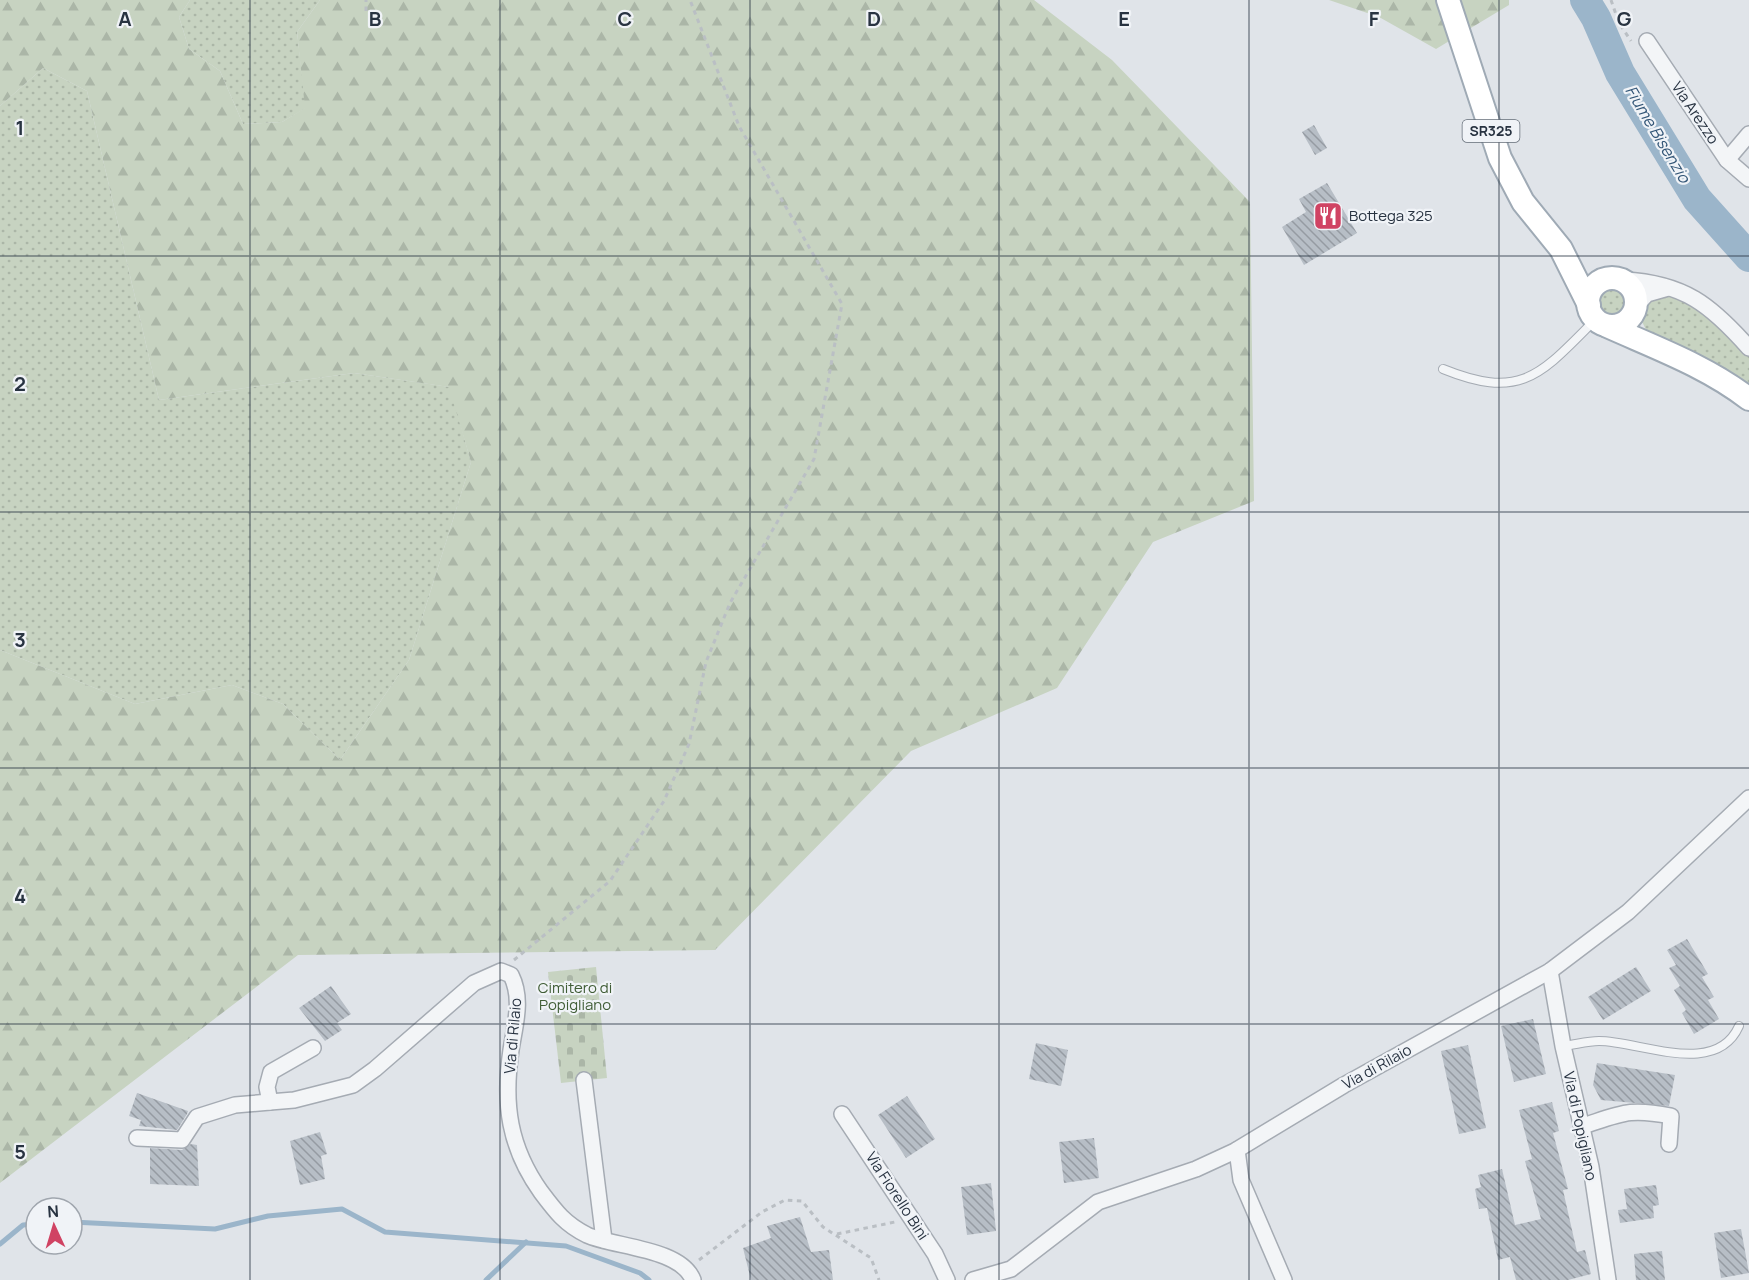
<svg xmlns="http://www.w3.org/2000/svg" width="1749" height="1280" viewBox="0 0 1749 1280" font-family="Manrope,sans-serif">
	<style>
		.grass { fill: url(#grass-dots) }
		.forest { fill: url(#forest-firs) }
		.cemetery { fill: url(#cemetery-stones) }
		.lines { fill: none; stroke-linecap: round; stroke-linejoin: round }
		.stream { stroke: #9bb5ca; stroke-width: 5 }
		.river { stroke: #9bb5ca; stroke-width: 30 }
		.building { fill: url(#building-back-hatch) }
		.lane-casing { stroke: #a5abb3; stroke-width: 10 }
		.street-casing { stroke: #a5abb3; stroke-width: 18 }
		.primary-casing { stroke: #9faab5; stroke-width: 26 }
		.path { stroke: #babfc4; stroke-width: 3; stroke-dasharray: 4.5 4.5; stroke-linecap: butt }
		.lane { stroke: #f3f5f7; stroke-width: 8 }
		.street { stroke: #f3f5f7; stroke-width: 15 }
		.primary { stroke: #fff; stroke-width: 22 }
		.grid { fill: none; stroke: #283341; stroke-width: 1.5; stroke-opacity: 0.55 }
		.labels { text-anchor: middle; stroke-width: 4.5; stroke-linejoin: round; paint-order: stroke }
		.shield { fill: #f0f3f7; stroke: #646d78; stroke-width: 1.5 }
		.shield-label { font-size: 14px; font-weight: bold; fill: #283341 }
		.street-label { font-size: 15px; fill: #283341; stroke: #f0f3f7 }
		.poi-label { font-size: 15px; fill: #283341; stroke: #f0f3f7; text-anchor: start }
		.park-label { font-size: 15px; fill: #405d36; stroke: #f0f3f7 }
		.water-label { font-size: 16px; font-style: italic; fill: #325576; stroke: #f0f3f7 }
		.grid-label { font-size: 20px; text-anchor: middle; font-weight: bold; fill: #283341; stroke: #f0f3f7; stroke-width: 4.5; stroke-linejoin: round; paint-order: stroke }
	</style>
	<defs>
		<pattern id="grass-dots" width="8" height="8" patternUnits="userSpaceOnUse" patternTransform="scale(1.5)"><rect width="8" height="8" fill="#c7d3c1"/><path d="M2 2h.1M6 6h.1" fill="none" stroke="#abb6a7" stroke-width="1.8" stroke-linecap="round"/></pattern>
		<pattern id="forest-firs" width="22" height="20" patternUnits="userSpaceOnUse" patternTransform="scale(1.5)"><rect width="22" height="20" fill="#c7d3c1"/><path d="M5 1l3.5 6h-7zM16 11l3.5 6h-7z" fill="#abb6a7"/></pattern>
		<pattern id="cemetery-stones" width="16" height="16" patternUnits="userSpaceOnUse" patternTransform="scale(1.5)"><rect width="16" height="16" fill="#c7d3c1"/><path d="M2 7V4a2 2 0 0 1 4 0v3zM10 15v-3a2 2 0 0 1 4 0v3z" fill="#abb6a7"/></pattern>
		<pattern id="building-back-hatch" width="6" height="6" patternUnits="userSpaceOnUse" patternTransform="scale(1.5)"><rect width="6" height="6" fill="#b7bec6"/><path d="M-1 5l2 2M0 0l6 6M5-1l2 2" fill="none" stroke="#959ba2"/></pattern>
	</defs>
	<rect width="100%" height="100%" fill="#e0e4e9"/>
	<!-- grass -->
	<g class="grass">
		<polygon points="190,0 320,0 297,32 306,108 282,122 243,124 220,71 189,49 179,17"/>
		<polygon points="43,68 87,91 159,400 354,373 450,387 471,462 409,660 340,760 283,704 232,685 135,704 0,650 0,106"/>
		<circle cx="1613" cy="302" r="22"/>
		<polygon points="1656,292 1691,300 1749,352 1749,397 1647,332 1637,311"/>
	</g>
	<!-- forest -->
	<g class="forest">
		<polygon points="0,0 190,0 179,17 189,49 220,71 243,124 282,122 305,108 297,32 320,0 1034,0 1112,60 1250,202 1254,501 1153,542 1057,688 911,751 715,950 298,955 0,1183 0,650 135,704 232,685 283,704 340,760 409,660 471,462 449,387 354,373 159,400 87,91 43,68 0,106"/>
		<polygon points="1329,0 1509,0 1509,5 1436,49 1379,17"/>
	</g>
	<!-- cemetery -->
	<polygon class="cemetery" points="596,967 607,1078 561,1083 548,972"/>
	<g class="lines">
		<!-- stream -->
		<g class="stream">
			<polyline points="72,1222 215,1229 268,1216 342,1209 385,1232 566,1246 640,1273 649,1280"/>
			<polyline points="0,1244 23,1225 36,1224"/>
			<polyline points="486,1280 526,1242"/>
		</g>
		<!-- river -->
		<polyline class="river" points="1585,0 1596,18 1620,73 1697,199 1749,257"/>
	</g>
	<!-- building -->
	<g class="building">
		<polygon points="1314,125 1327,148 1315,155 1302,132"/>
		<polygon points="1327,183 1357,233 1304,265 1282,227 1306,212 1299,199"/>
		<polygon points="1687,939 1708,974 1702,977 1714,997 1708,1000 1719,1019 1694,1034 1682,1013 1686,1010 1674,990 1680,986 1669,968 1676,965 1667,950"/>
		<polygon points="1636,967 1651,991 1603,1020 1588,997"/>
		<polygon points="331,986 351,1014 337,1023 342,1030 325,1041 299,1008"/>
		<polygon points="1533,1019 1546,1074 1514,1082 1501,1026"/>
		<polygon points="1036,1043 1068,1050 1061,1086 1029,1079"/>
		<polygon points="1468,1045 1486,1128 1459,1134 1441,1051"/>
		<polygon points="1597,1063 1675,1075 1669,1106 1601,1100 1593,1085"/>
		<polygon points="137,1093 188,1111 187,1114 177,1130 139,1126 141,1120 129,1116"/>
		<polygon points="907,1096 935,1139 906,1158 878,1115"/>
		<polygon points="1552,1102 1559,1131 1553,1133 1568,1189 1563,1190 1577,1252 1585,1250 1591,1274 1568,1280 1516,1280 1510,1257 1498,1260 1487,1208 1479,1209 1475,1189 1481,1187 1478,1175 1502,1169 1515,1225 1541,1219 1525,1161 1532,1159 1519,1110"/>
		<polygon points="320,1132 327,1154 321,1156 325,1179 300,1185 290,1141"/>
		<polygon points="1094,1138 1099,1178 1064,1183 1059,1142"/>
		<polygon points="191,1144 197,1145 199,1186 150,1184 150,1148 182,1150"/>
		<polygon points="991,1183 996,1231 967,1235 961,1187"/>
		<polygon points="1656,1185 1659,1205 1653,1206 1654,1218 1620,1223 1618,1210 1627,1209 1624,1189"/>
		<polygon points="800,1217 811,1252 829,1250 833,1280 751,1280 743,1248 771,1238 767,1226"/>
		<polygon points="1741,1229 1749,1273 1721,1278 1714,1233"/>
		<polygon points="1662,1251 1665,1280 1636,1280 1634,1254"/>
	</g>
	<g class="lines">
		<!-- lane casing -->
		<g class="lane-casing">
			<g id="lane">
				<path d="M1443 369C1522 401 1541 374 1595 320"/>
				<path d="M1563 1046C1574 1045 1587 1041 1599 1041 1640 1041 1716 1078 1739 1026"/>
			</g>
		</g>
		<!-- street casing -->
		<g class="street-casing">
			<g id="street">
				<polyline points="1647,41 1727,160 1749,179"/>
				<polyline points="1727,160 1749,134"/>
				<path d="M1624 280C1684 283 1711 305 1749 348"/>
				<polyline points="1636,306 1647,294 1668,288"/>
				<polyline points="1550,971 1563,1046 1591,1167 1608,1280"/>
				<path d="M313 1048 271 1072 267 1087 270 1102 294 1100 353 1085 375 1069 474 983 501 971 511 975C523 999 515 1024 511 1050 503 1104 509 1147 541 1192 556 1212 565 1224 587 1235 613 1247 681 1248 693 1280"/>
				<polyline points="584,1080 604,1240"/>
				<polyline points="842,1114 935,1254 947,1280"/>
				<path d="M1583 1126C1623 1113 1629 1108 1671 1116L1669 1144"/>
				<polyline points="137,1138 182,1140 197,1117 235,1105 270,1102"/>
				<polyline points="1237,1150 1241,1180 1284,1280"/>
				<polyline points="973,1280 1011,1269 1098,1202 1196,1169 1235,1151 1344,1085 1550,971 1628,912 1749,798"/>
			</g>
		</g>
		<!-- primary casing -->
		<g class="primary-casing">
			<g id="primary">
				<polyline points="1448,0 1500,158 1523,202 1561,249 1589,305"/>
				<circle cx="1612" cy="302" r="24"/>
				<path d="M1607 326C1656 348 1706 366 1749 399"/>
			</g>
		</g>
		<!-- path -->
		<g class="path">
			<polyline points="1611,0 1619,23 1631,41"/>
			<polyline points="366,11 366,0"/>
			<polyline points="514,960 610,881 664,801 689,744 706,662 730,603 814,459 842,304 739,126 690,0"/>
			<polyline points="837,1234 895,1222"/>
			<polyline points="699,1260 762,1212 785,1200 802,1201 823,1227 871,1258 879,1280"/>
		</g>
		<!-- lane -->
		<use href="#lane" class="lane"/>
		<!-- street -->
		<use href="#street" class="street"/>
		<!-- primary -->
		<use href="#primary" class="primary"/>
	</g>
	<!-- grid -->
	<path class="grid" d="M250 0V1280M500 0V1280M750 0V1280M999 0V1280M1249 0V1280M1499 0V1280M0 256H1749M0 512H1749M0 768H1749M0 1024H1749"/>
	<!-- icons -->
	<defs>
		<g id="restaurant-square" transform="scale(1.5)"><rect x="-9" y="-9" width="18" height="18" rx="4" fill="#d04363" stroke="#f0f3f7"/><path d="M-5-6h1v4h1v-4h1v4h1v-4h1v5L-1.5 .5V6h-2V.5L-5-1ZM5-6V6H3V1.5H1.5Q1.5-4 5-6Z" fill="#fff"/></g>
	</defs>
	<g fill-rule="evenodd">
		<use href="#restaurant-square" x="1328" y="216"/>
	</g>
	<g class="labels">
		<!-- shield labels -->
		<rect class="shield" x="1462.5" y="120" width="57" height="22" rx="4.5"/>
		<g class="shield-label">
			<text x="1491" y="136">SR325</text>
		</g>
		<!-- street labels -->
		<g class="street-label">
			<text transform="translate(1695 113) rotate(56)" y="5">Via Arezzo</text>
			<text transform="translate(513 1036) rotate(-85)" y="5">Via di Rilaio</text>
			<text transform="translate(1377 1067) rotate(-29)" y="5">Via di Rilaio</text>
			<text transform="translate(1580 1126) rotate(78)" y="5">Via di Popigliano</text>
			<text transform="translate(897 1196) rotate(57)" y="5">Via Fiorello Bini</text>
		</g>
		<!-- poi labels -->
		<g class="poi-label">
			<text x="1349" y="221">Bottega 325</text>
		</g>
		<!-- park labels -->
		<g class="park-label">
			<text x="575" y="993">Cimitero di<tspan x="575" dy="17">Popigliano</tspan></text>
		</g>
		<!-- water labels -->
		<g class="water-label">
			<text transform="translate(1658 134) rotate(59)" y="6">Fiume Bisenzio</text>
		</g>
	</g>
	<g class="grid-label">
		<text x="125" y="26">A</text>
		<text x="375" y="26">B</text>
		<text x="625" y="26">C</text>
		<text x="874" y="26">D</text>
		<text x="1124" y="26">E</text>
		<text x="1374" y="26">F</text>
		<text x="1624" y="26">G</text>
		<text x="20" y="135">1</text>
		<text x="20" y="391">2</text>
		<text x="20" y="647">3</text>
		<text x="20" y="903">4</text>
		<text x="20" y="1159">5</text>
	</g>
	<!-- north arrow -->
	<g transform="translate(54 1226) rotate(356)"><circle r="28" fill="#f0f3f7" stroke="#a0a6ae" stroke-width="1.5"/>
	<path d="M0-4.5L10 22L0 15L-10 22Z" fill="#d04363"/>
	<text y="-9" font-size="16" font-weight="bold" text-anchor="middle" fill="#283341">N</text>
	</g>
</svg>
